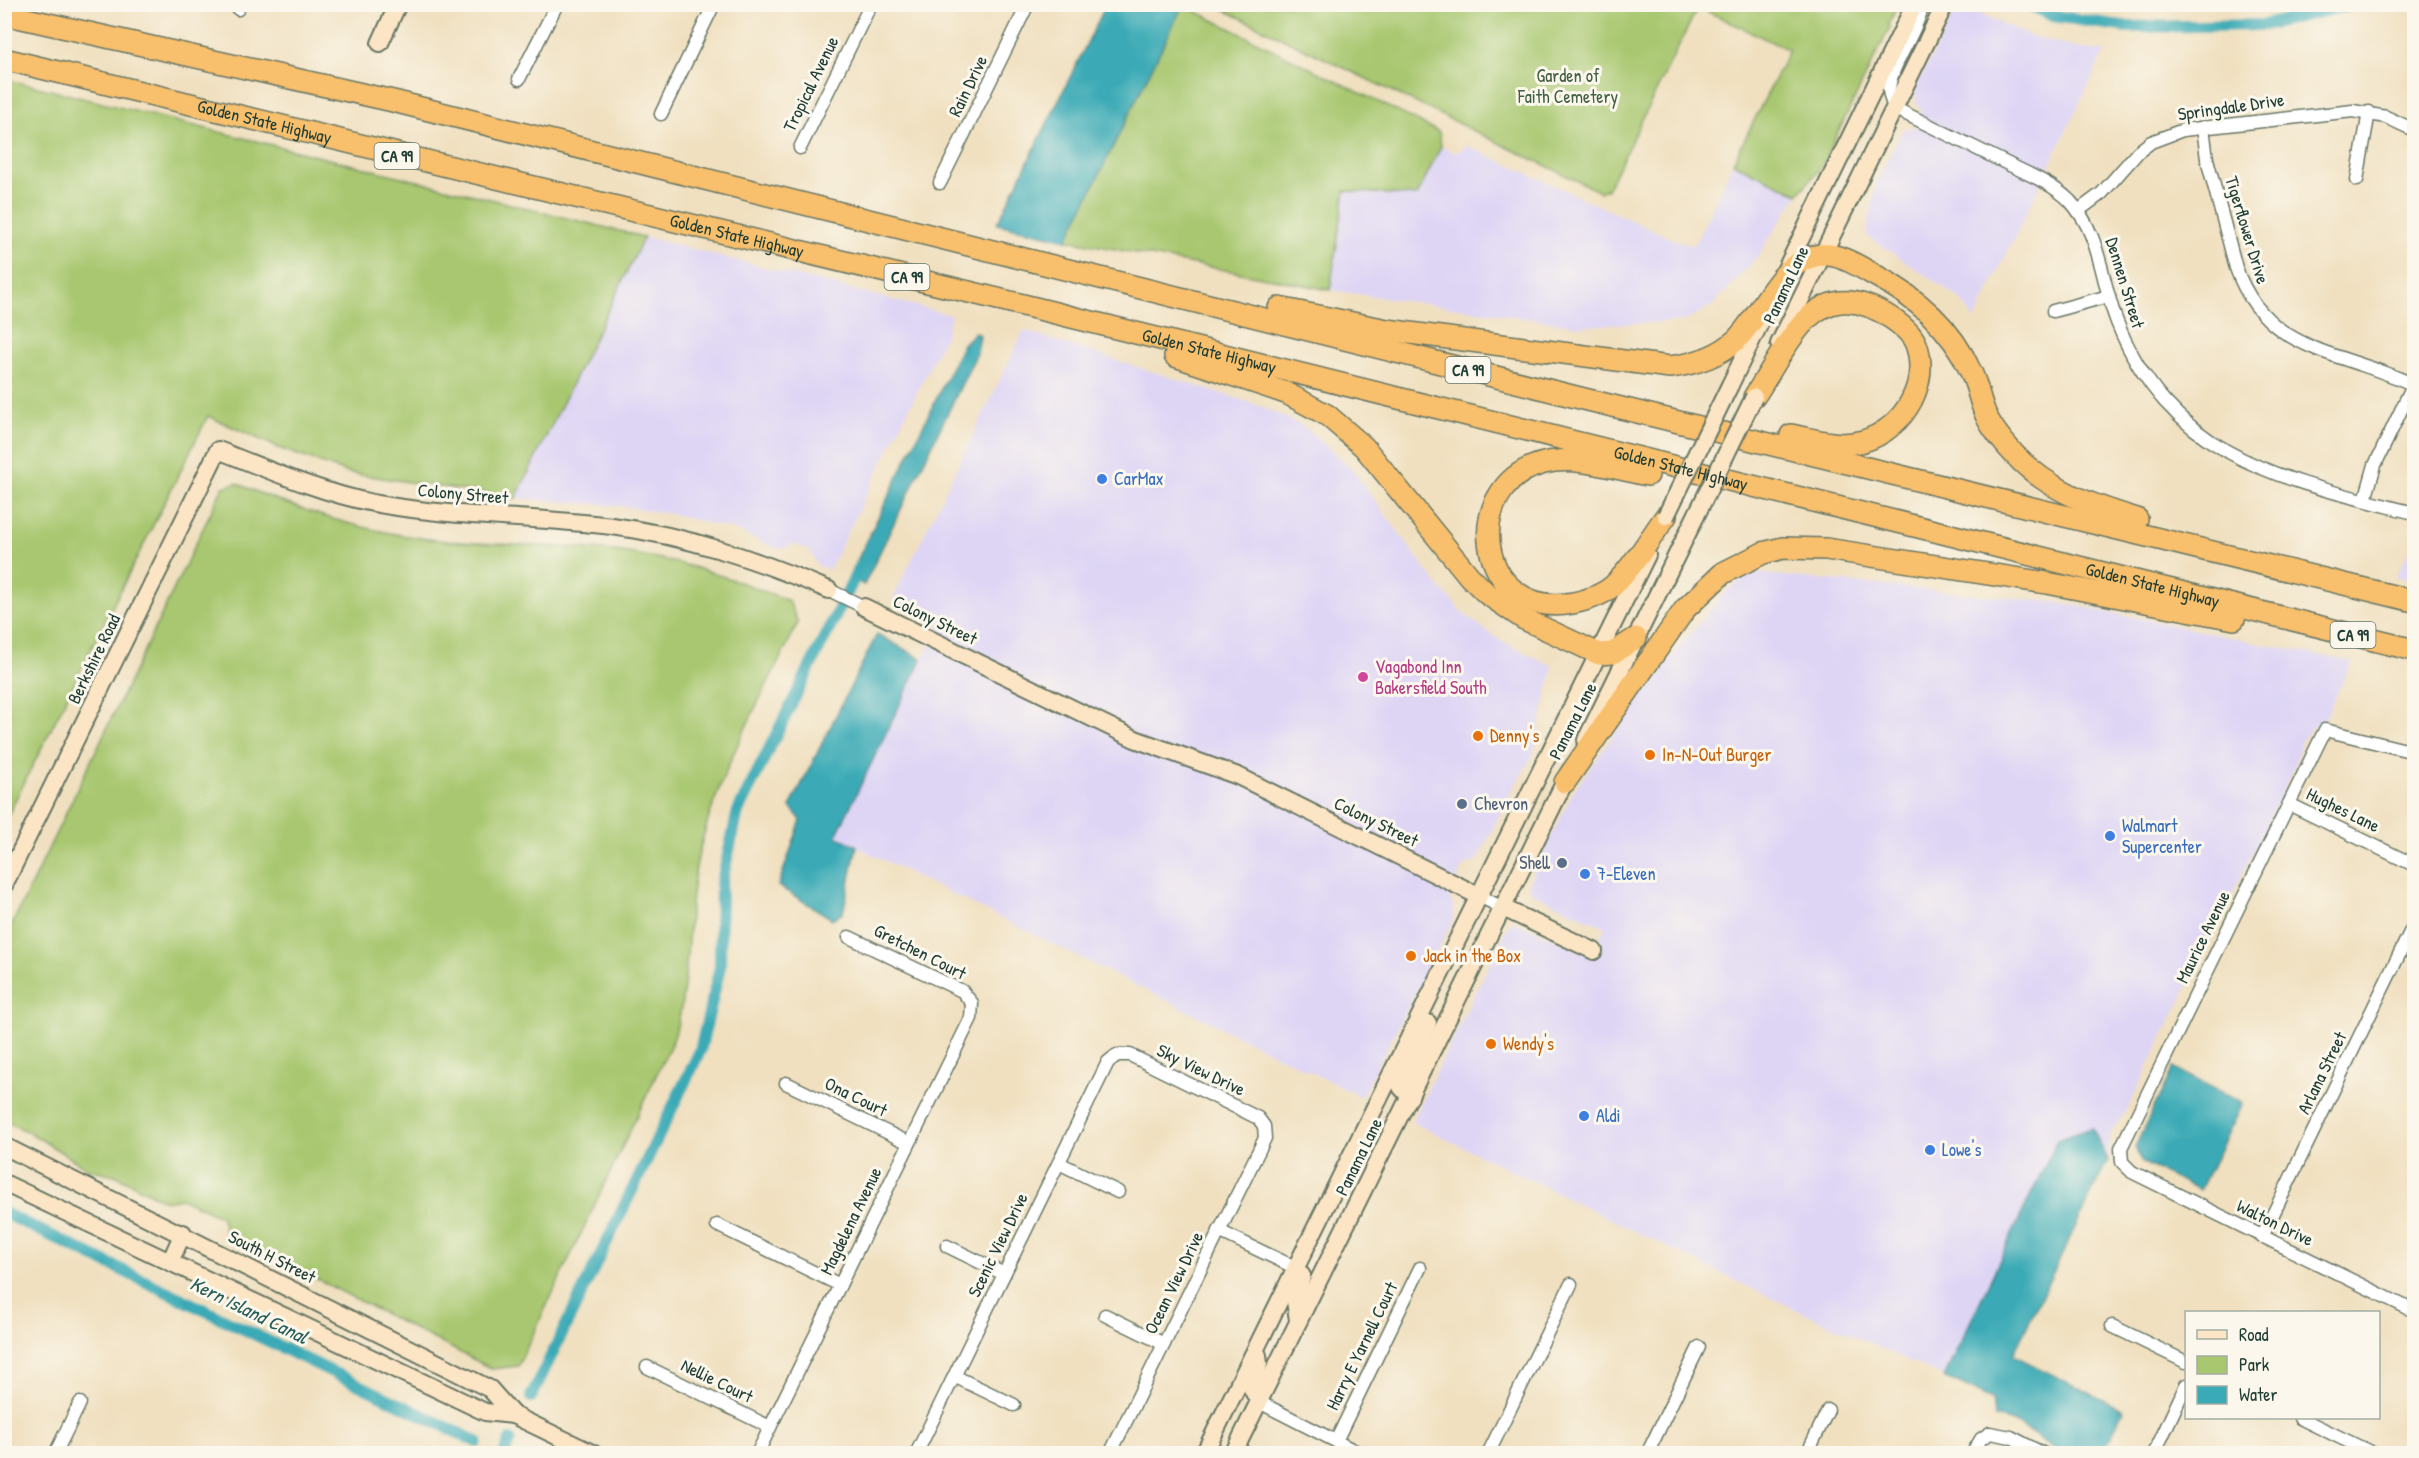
<svg xmlns="http://www.w3.org/2000/svg" width="2419" height="1458" viewBox="0 0 2419 1458" font-family="'Patrick Hand',sans-serif">
	<style>
		.built { fill: #ded5f5 }
		.green { fill: #a8c76f; stroke: #648252; stroke-width: 1.5 }
		.water { fill: #3aaab6; stroke: #2c7475; stroke-width: 1.5 }
		.lines { fill: none; stroke-linecap: round; stroke-linejoin: round }
		.canal { stroke: #3aaab6; stroke-width: 12 }
		.street-casing { stroke: #687665; stroke-width: 15 }
		.secondary-casing { stroke: #687665; stroke-width: 20 }
		.highway-casing { stroke: #687665; stroke-width: 24 }
		.street { stroke: #fff; stroke-width: 12 }
		.secondary { stroke: #fce5c4; stroke-width: 16 }
		.highway { stroke: #f8bf6c; stroke-width: 21 }
		.secondary-bridge-casing { stroke: #687665; stroke-width: 20; stroke-linecap: butt }
		.secondary-bridge { stroke: #fce5c4; stroke-width: 16 }
		.shop-dot { fill: #3f7fe0; stroke: #fbf7ec; stroke-width: 2 }
		.hotel-dot { fill: #d1479c; stroke: #fbf7ec; stroke-width: 2 }
		.food-dot { fill: #e8710a; stroke: #fbf7ec; stroke-width: 2 }
		.service-dot { fill: #5c6f8a; stroke: #fbf7ec; stroke-width: 2 }
		.labels { text-anchor: middle; stroke-width: 6; stroke-linejoin: round; paint-order: stroke }
		.shield { fill: #fbf7ec; stroke: #61756b; stroke-width: 1.5 }
		.shield-label { font-size: 16px; font-weight: bold; fill: #1f3d34 }
		.park-label { font-size: 18px; fill: #416043; stroke: #fbf7ec }
		.street-label { font-size: 18px; fill: #1f3d34; stroke: #fbf7ec }
		.shop-label { font-size: 18px; fill: #366cbe; stroke: #fbf7ec; text-anchor: start }
		.hotel-label { font-size: 18px; fill: #b23c85; stroke: #fbf7ec; text-anchor: start }
		.food-label { font-size: 18px; fill: #c56008; stroke: #fbf7ec; text-anchor: start }
		.service-label { font-size: 18px; fill: #4e5e75; stroke: #fbf7ec; text-anchor: start }
		.water-label { font-size: 20px; font-style: italic; fill: #275e5b; stroke: #fbf7ec }
	</style>
	<rect width="100%" height="100%" fill="#fbf7ec"/>
	<filter id="ink" filterUnits="userSpaceOnUse"><feTurbulence type="fractalNoise" baseFrequency=".0167" numOctaves="2"/><feDisplacementMap in="SourceGraphic" scale="12" xChannelSelector="R" yChannelSelector="G"/><feConvolveMatrix kernelMatrix="1 2 1 2 8 2 1 2 1" color-interpolation-filters="sRGB"/></filter>
	<filter id="wash" filterUnits="userSpaceOnUse"><feTurbulence type="fractalNoise" baseFrequency=".008" numOctaves="4" result="noise"/><feDisplacementMap in="SourceGraphic" scale="24" xChannelSelector="R" yChannelSelector="G"/><feGaussianBlur stdDeviation="1.35" result="paint"/><feColorMatrix in="noise" values="0 0 0 0 0 0 0 0 0 0 0 0 0 0 0 0 0 1.4 0 .05"/><feComposite in="paint" operator="in"/></filter>
	<g filter="url(#wash)">
		<rect width="100%" height="100%" fill="#f0e0c0"/>
		<!-- built -->
		<g class="built">
			<polygon points="1959,5 2033,37 2081,49 2105,51 1974,321 1962,300 1866,235 1877,181 1903,129 1918,128 1922,109 1916,103 1915,88"/>
			<polygon points="1441,146 1455,153 1467,146 1672,239 1694,246 1733,163 1798,194 1758,256 1713,305 1685,321 1581,326 1330,290 1345,190 1416,196"/>
			<polygon points="644,237 951,315 945,336 829,570 817,565 811,551 793,544 786,548 778,549 732,529 676,515 621,506 516,498"/>
			<polygon points="1024,331 1260,406 1303,426 1350,467 1439,587 1465,615 1501,641 1553,666 1533,756 1513,788 1478,859 1474,863 1464,864 1449,900 1454,905 1454,919 1361,1097 835,836 940,624 892,600"/>
			<polygon points="2414,540 2414,581 2396,577"/>
			<polygon points="1752,573 2063,603 2352,662 2324,721 2314,725 2301,741 2294,768 2128,1108 2110,1134 2108,1160 2092,1128 2057,1140 1944,1377 1765,1295 1412,1122 1508,926 1513,921 1592,955 1605,927 1534,894 1529,888 1529,882 1573,792 1659,672 1726,591"/>
		</g>
		<!-- green -->
		<g class="green">
			<polygon points="1183,5 1439,132 1441,146 1417,196 1345,191 1330,290 1067,240"/>
			<polygon points="1214,5 1898,4 1898,5 1889,23 1890,27 1820,169 1798,194 1733,163 1789,50 1698,7 1608,188 1600,192"/>
			<polygon points="5,79 644,237 516,498 349,473 281,449 208,416 5,821"/>
			<path d="M236 483C297 510 361 531 428 539 489 546 552 544 614 551 675 558 732 578 789 601L798 623C760 700 715 777 697 862 685 920 691 980 674 1038L518 1366 492 1369 225 1232 222 1217 181 1198 165 1201 115 1175 88 1169 32 1134 5 1121V939L223 487Z"/>
		</g>
		<!-- water -->
		<g class="water">
			<polygon points="1106,5 1183,5 1067,240 997,224"/>
			<polygon points="975,332 980,335 977,353 864,585 849,577 963,344"/>
			<polygon points="877,634 922,659 836,836 857,846 843,913 832,919 778,886 801,820 790,807"/>
			<polygon points="2173,1068 2243,1103 2200,1190 2141,1162 2135,1147"/>
			<path d="M2092 1128 2108 1160 2013 1355 2124 1410 2103 1453C2092 1454 2076 1456 2065 1453 2038 1444 2024 1419 1994 1418L1992 1399 1944 1377 2057 1140Z"/>
		</g>
		<g class="lines">
			<!-- canal -->
			<g class="canal">
				<polyline points="2027,4 2053,16 2127,27 2264,25 2356,4"/>
				<polyline points="4,1213 477,1442"/>
				<polyline points="531,1397 700,1051 720,967 721,885 738,811 860,567"/>
				<polyline points="504,1454 510,1440"/>
			</g>
		</g>
	</g>
	<g filter="url(#ink)">
		<g class="lines">
			<!-- street casing -->
			<g class="street-casing">
				<g id="street">
					<path d="M1923 4C1917 33 1891 64 1889 89 1889 95 1892 102 1894 108 1930 126 1967 144 2004 162 2026 173 2052 183 2070 201 2101 234 2101 282 2117 322 2172 460 2285 480 2414 513"/>
					<polyline points="238,9 240,4"/>
					<polyline points="519,79 557,4"/>
					<polyline points="661,114 714,4"/>
					<path d="M2203 127 2207 159 2236 268C2267 355 2341 350 2414 385"/>
					<polyline points="800,148 871,4"/>
					<polyline points="2357,180 2369,112"/>
					<polyline points="940,183 1028,4"/>
					<polyline points="2078,211 2102,193 2138,152 2151,142 2183,130 2353,111 2386,117 2414,130"/>
					<polyline points="2053,311 2109,296"/>
					<polyline points="2365,500 2375,465 2414,383"/>
					<polyline points="829,590 864,607"/>
					<polyline points="2414,752 2325,730 2121,1148 2122,1162 2132,1172 2414,1311"/>
					<polyline points="2289,804 2414,865"/>
					<polyline points="1479,896 1503,908"/>
					<polyline points="786,1083 909,1143"/>
					<polyline points="1059,1163 1118,1192"/>
					<polyline points="717,1225 840,1285"/>
					<polyline points="1219,1231 1296,1268"/>
					<polyline points="2262,1237 2414,924"/>
					<polyline points="947,1246 1004,1274"/>
					<polyline points="1105,1315 1164,1344"/>
					<polyline points="2112,1326 2186,1362"/>
					<polyline points="647,1367 770,1427"/>
					<polyline points="954,1376 1014,1405"/>
					<polyline points="1259,1402 1361,1454"/>
					<polyline points="2300,1418 2374,1454"/>
					<polyline points="1336,1441 1420,1268"/>
					<polyline points="55,1454 80,1403"/>
					<polyline points="757,1454 971,1018 972,1003 962,991 849,937"/>
					<polyline points="916,1454 1108,1062 1117,1055 1130,1055 1258,1118 1264,1126 1265,1138 1110,1454"/>
					<polyline points="1488,1454 1571,1284"/>
					<polyline points="1647,1454 1699,1347"/>
					<polyline points="1807,1454 1828,1410"/>
					<polyline points="1972,1454 1981,1439 1990,1433 2011,1437 2044,1454"/>
					<polyline points="2154,1454 2186,1385"/>
				</g>
			</g>
			<!-- secondary casing -->
			<g class="secondary-casing">
				<g id="secondary">
					<polyline points="380,43 398,4"/>
					<polyline points="1784,273 1915,4"/>
					<polyline points="1779,344 1945,4"/>
					<polyline points="1730,385 1764,315"/>
					<polyline points="864,607 1135,739 1238,776 1479,896"/>
					<polyline points="1586,740 1690,528"/>
					<path d="M4 885 218 450C269 470 319 492 373 503 452 518 532 516 612 526 688 536 758 560 829 590"/>
					<polyline points="1503,908 1594,951"/>
					<polyline points="1410,1097 1401,1087 1402,1081 1428,1023"/>
					<polyline points="4,1146 490,1389 513,1415 485,1412 4,1183"/>
					<polyline points="170,1262 183,1233"/>
					<polyline points="1296,1268 1302,1276 1295,1301 1298,1320"/>
					<polyline points="1258,1355 1259,1364 1252,1389 1259,1402"/>
					<polyline points="513,1415 594,1454"/>
					<polyline points="1204,1454 1647,555"/>
					<polyline points="1233,1454 1570,771"/>
				</g>
			</g>
			<!-- highway casing -->
			<g class="highway-casing">
				<g id="highway">
					<polyline points="4,14 393,101 1584,399 2414,601"/>
					<path id="s1" d="M4 59 1023 305 2414 650"/>
					<path d="M1279 308 1387 330 1670 367C1694 364 1718 357 1736 340 1764 313 1777 261 1820 255 1838 253 1857 265 1871 273 1913 295 1950 325 1970 370 1977 383 1979 399 1985 413 1991 428 2003 442 2014 454 2047 490 2091 505 2137 519"/>
					<polyline points="1175,356 1286,393 1327,415 1364,447 1469,576 1486,593 1524,619 1599,654 1613,653 1636,638"/>
					<path d="M1754 397C1769 375 1787 339 1805 321 1832 293 1862 299 1891 318 1900 324 1912 334 1916 344 1932 387 1898 437 1854 443 1833 446 1812 439 1791 435"/>
					<path d="M1648 475C1615 469 1577 455 1544 463 1457 485 1477 621 1573 603 1588 600 1606 594 1617 582 1636 563 1650 538 1666 516"/>
					<polyline points="1565,782 1685,609 1723,573 1763,553 1783,548 1826,549 2047,583 2234,619"/>
				</g>
			</g>
			<!-- street -->
			<use href="#street" class="street"/>
			<!-- secondary -->
			<use href="#secondary" class="secondary"/>
			<!-- highway -->
			<use href="#highway" class="highway"/>
			<!-- secondary-bridge casing -->
			<g class="secondary-bridge-casing">
				<g id="secondary-bridge">
					<polyline points="1666,516 1730,385"/>
					<polyline points="1690,528 1754,397"/>
				</g>
			</g>
			<!-- secondary-bridge -->
			<use href="#secondary-bridge" class="secondary-bridge"/>
		</g>
	</g>
	<!-- markers -->
	<g class="shop-dot">
		<circle cx="1102" cy="479" r="6"/>
		<circle cx="2110" cy="836" r="6"/>
		<circle cx="1585" cy="874" r="6"/>
		<circle cx="1584" cy="1116" r="6"/>
		<circle cx="1930" cy="1150" r="6"/>
	</g>
	<circle class="hotel-dot" cx="1363" cy="677" r="6"/>
	<g class="food-dot">
		<circle cx="1478" cy="736" r="6"/>
		<circle cx="1650" cy="755" r="6"/>
		<circle cx="1411" cy="956" r="6"/>
		<circle cx="1491" cy="1044" r="6"/>
	</g>
	<g class="service-dot">
		<circle cx="1462" cy="804" r="6"/>
		<circle cx="1562" cy="863" r="6"/>
	</g>
	<g class="labels">
		<!-- shield labels -->
		<g class="shield">
			<rect x="374.5" y="143" width="45" height="26" rx="4.5"/>
			<rect x="884.5" y="264" width="45" height="26" rx="4.5"/>
			<rect x="1445.5" y="357" width="45" height="26" rx="4.5"/>
			<rect x="2330.5" y="622" width="45" height="26" rx="4.5"/>
		</g>
		<g class="shield-label">
			<text x="397" y="162">CA 99</text>
			<text x="907" y="283">CA 99</text>
			<text x="1468" y="376">CA 99</text>
			<text x="2353" y="641">CA 99</text>
		</g>
		<!-- park labels -->
		<g class="park-label">
			<text x="1568" y="82">Garden of<tspan x="1568" dy="21">Faith Cemetery</tspan></text>
		</g>
		<!-- street labels -->
		<g class="street-label">
			<text transform="translate(811 84) rotate(-64)" y="6">Tropical Avenue</text>
			<text transform="translate(968 86) rotate(-64)" y="6">Rain Drive</text>
			<text transform="translate(2231 107) rotate(-8)" y="6">Springdale Drive</text>
			<text dy="6" stroke="none"><textPath href="#s1" startOffset="268">Golden State Highway</textPath></text>
			<text transform="translate(2247 230) rotate(73)" y="6">Tigerflower Drive</text>
			<text dy="6" stroke="none"><textPath href="#s1" startOffset="754">Golden State Highway</textPath></text>
			<text transform="translate(2125 283) rotate(73)" y="6">Dennen Street</text>
			<text transform="translate(1786 285) rotate(-65)" y="6">Panama Lane</text>
			<text dy="6" stroke="none"><textPath href="#s1" startOffset="1240">Golden State Highway</textPath></text>
			<text dy="6" stroke="none"><textPath href="#s1" startOffset="1726">Golden State Highway</textPath></text>
			<text transform="translate(463 494) rotate(5)" y="6">Colony Street</text>
			<text dy="6" stroke="none"><textPath href="#s1" startOffset="2212">Golden State Highway</textPath></text>
			<text transform="translate(935 620) rotate(26)" y="6">Colony Street</text>
			<text transform="translate(94 659) rotate(-64)" y="6">Berkshire Road</text>
			<text transform="translate(1573 721) rotate(-63)" y="6">Panama Lane</text>
			<text transform="translate(2343 810) rotate(26)" y="6">Hughes Lane</text>
			<text transform="translate(1376 822) rotate(26)" y="6">Colony Street</text>
			<text transform="translate(2203 937) rotate(-64)" y="6">Maurice Avenue</text>
			<text transform="translate(920 952) rotate(27)" y="6">Gretchen Court</text>
			<text transform="translate(1201 1070) rotate(26)" y="6">Sky View Drive</text>
			<text transform="translate(2322 1073) rotate(-64)" y="6">Arlana Street</text>
			<text transform="translate(856 1097) rotate(26)" y="6">Ona Court</text>
			<text transform="translate(1359 1157) rotate(-64)" y="6">Panama Lane</text>
			<text transform="translate(851 1221) rotate(-64)" y="6">Magdelena Avenue</text>
			<text transform="translate(2275 1223) rotate(26)" y="6">Walton Drive</text>
			<text transform="translate(998 1245) rotate(-64)" y="6">Scenic View Drive</text>
			<text transform="translate(272 1257) rotate(27)" y="6">South H Street</text>
			<text transform="translate(1174 1283) rotate(-64)" y="6">Ocean View Drive</text>
			<text transform="translate(1362 1346) rotate(-64)" y="6">Harry E Yarnell Court</text>
			<text transform="translate(717 1381) rotate(26)" y="6">Nellie Court</text>
		</g>
		<!-- shop labels -->
		<g class="shop-label">
			<text x="1114" y="485">CarMax</text>
			<text x="2122" y="832">Walmart<tspan x="2122" dy="21">Supercenter</tspan></text>
			<text x="1597" y="880">7-Eleven</text>
			<text x="1596" y="1122">Aldi</text>
			<text x="1942" y="1156">Lowe's</text>
		</g>
		<!-- hotel labels -->
		<g class="hotel-label">
			<text x="1375" y="673">Vagabond Inn<tspan x="1375" dy="21">Bakersfield South</tspan></text>
		</g>
		<!-- food labels -->
		<g class="food-label">
			<text x="1490" y="742">Denny's</text>
			<text x="1662" y="761">In-N-Out Burger</text>
			<text x="1423" y="962">Jack in the Box</text>
			<text x="1503" y="1050">Wendy's</text>
		</g>
		<!-- service labels -->
		<g class="service-label">
			<text x="1474" y="810">Chevron</text>
			<text x="1550" y="869" text-anchor="end">Shell</text>
		</g>
		<!-- water labels -->
		<g class="water-label">
			<text transform="translate(249 1310) rotate(26)" y="7">Kern Island Canal</text>
		</g>
	</g>
	<!-- margin -->
	<rect width="2419" height="1458" fill="none" stroke="#fbf7ec" stroke-width="24"/>
	<!-- legend -->
	<rect x="2185" y="1311" width="195" height="108" fill="#fbf7ec" stroke="#a3ada2" stroke-width="1.5"/>
	<rect x="2197" y="1330" width="30" height="9" fill="#fce5c4" stroke="#a3ada2" stroke-width="1.5"/>
	<text x="2239" y="1341" font-size="18" fill="#1f3d34">Road</text>
	<rect x="2197" y="1356" width="30" height="18" fill="#a8c76f" stroke="#a3ada2" stroke-width="1.5"/>
	<text x="2239" y="1371" font-size="18" fill="#1f3d34">Park</text>
	<rect x="2197" y="1386" width="30" height="18" fill="#3aaab6" stroke="#a3ada2" stroke-width="1.5"/>
	<text x="2239" y="1401" font-size="18" fill="#1f3d34">Water</text>
</svg>
